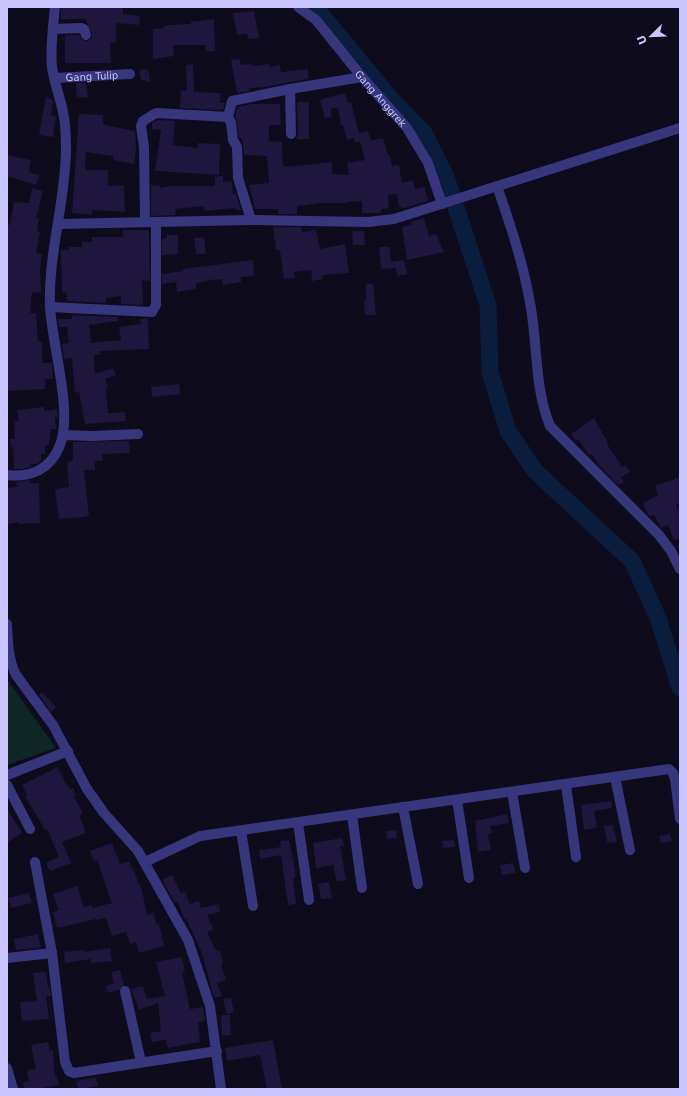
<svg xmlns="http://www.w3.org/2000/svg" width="687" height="1096" viewBox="0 0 687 1096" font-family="'DejaVu Sans',sans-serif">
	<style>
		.green { fill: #0e2625 }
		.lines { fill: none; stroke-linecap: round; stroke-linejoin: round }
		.river { stroke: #0a1d3c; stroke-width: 17 }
		.building { fill: #1e163d }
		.minor { stroke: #37357c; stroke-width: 10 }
		.labels { text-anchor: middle; stroke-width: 4; stroke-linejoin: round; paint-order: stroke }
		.street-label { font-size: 10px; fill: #cbc5ff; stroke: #0d0b1c }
	</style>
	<rect width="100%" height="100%" fill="#0d0b1c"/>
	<!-- green -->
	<polygon class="green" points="7,682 9,682 56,748 7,765"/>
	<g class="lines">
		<!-- river -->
		<polyline class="river" points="315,7 390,98 424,133 446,177 488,305 490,372 508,431 535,471 632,561 658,618 680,688"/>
	</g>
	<!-- building -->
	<g class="building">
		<polygon points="61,7 123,7 123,14 140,16 139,25 116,23 116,42 110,43 111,63 65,63 65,35 79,35 82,40 88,41 91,39 92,33 85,19 61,19"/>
		<polygon points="254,11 259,38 248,39 247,34 237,35 233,13"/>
		<polygon points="214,19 215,51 206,51 206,45 173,45 174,56 153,59 153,29 163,29 163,27 168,25 191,24 191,22"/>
		<polygon points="240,59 241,65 252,64 253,66 269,64 269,67 280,65 281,72 308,69 308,79 265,87 250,88 250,91 237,93 231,60"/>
		<polygon points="193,64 194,92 220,93 220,103 225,103 223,110 180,108 181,91 187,91 186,65"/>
		<polygon points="148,69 150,82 141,80 139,70"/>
		<polygon points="76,83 86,83 88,97 77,98"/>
		<polygon points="345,93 348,103 351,102 359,133 368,131 371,141 383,138 388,155 390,155 392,166 399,165 402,183 413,180 415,189 425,187 428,201 402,209 401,207 399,207 397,194 388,195 389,208 381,209 381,213 362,213 362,201 347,202 347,203 321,203 297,206 297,214 278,214 278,209 255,209 249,185 269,183 267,156 244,155 242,138 239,138 235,116 237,107 252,104 280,104 281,125 269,125 269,141 282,142 283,166 286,167 332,162 332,174 349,175 347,163 365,160 360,141 355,143 354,138 347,140 343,125 341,126 338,108 331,108 331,117 325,118 320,100"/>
		<polygon points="46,97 53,100 51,115 56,116 53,137 39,135"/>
		<polygon points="297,102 309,102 309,139 296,139 298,134"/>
		<polygon points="79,114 103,115 103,124 105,125 135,131 136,150 134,164 113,160 114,156 86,152 85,170 108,170 108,186 124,185 125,212 92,210 92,215 72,213"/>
		<polygon points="158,120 175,121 173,145 198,148 198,143 220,144 219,175 155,171 161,130 152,129 152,123"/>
		<polygon points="7,155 31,160 29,172 39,175 36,185 7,176"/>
		<polygon points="223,176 223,182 232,181 233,194 236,194 241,210 236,210 235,208 204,211 203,206 175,209 176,215 151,216 151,185 160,186 160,188 170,186 215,186 215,177"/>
		<polygon points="32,188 43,191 36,218 39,218 37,231 40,232 36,253 42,254 40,270 41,293 32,292 30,313 36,313 38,341 42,342 42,363 52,363 53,379 45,379 45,389 8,391 7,224 10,225 14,202 29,203"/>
		<polygon points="424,218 429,236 436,234 444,252 407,260 402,227 411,225 411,222"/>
		<polygon points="273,227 301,227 302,232 316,230 320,249 345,244 349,273 323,275 323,279 312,281 311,270 294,272 295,278 284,279 280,250 276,250"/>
		<polygon points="123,230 149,230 150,281 142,280 143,305 121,304 121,296 106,298 106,303 67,301 67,293 62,292 61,250 69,250 69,247 82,247 82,242 92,242 92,237 123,237"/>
		<polygon points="352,231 364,231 365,245 353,245"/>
		<polygon points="167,235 178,235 178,254 162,255 162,239 167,238"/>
		<polygon points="204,237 206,254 196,254 194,238"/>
		<polygon points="379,247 390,247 391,262 404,260 407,274 397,276 396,268 381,269"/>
		<polygon points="253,260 254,276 241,277 241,282 223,285 222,279 210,280 196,284 196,289 177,292 176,282 162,284 162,274 183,271 183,269"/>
		<polygon points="366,284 373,284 376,315 365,315 364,300 366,300"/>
		<polygon points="72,315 117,317 118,321 89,325 91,343 121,340 119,327 141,324 140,319 148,318 149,349 99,351 100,355 94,355 95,374 113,368 116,375 105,379 108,388 106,389 108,413 125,412 126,421 85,424 79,392 75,393 72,358 64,359 62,344 69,343 67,327 59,327 58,321 58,319 72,319"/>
		<polygon points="179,384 180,394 152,397 151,387"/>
		<polygon points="44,407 44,411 57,409 58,417 55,417 56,429 51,429 49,445 45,445 45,454 41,454 41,461 36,464 31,464 31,467 23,469 14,469 13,447 11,447 10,439 15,439 14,421 19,421 17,410"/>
		<polygon points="594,418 608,443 607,444 622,467 626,465 630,472 621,477 624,482 618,485 600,466 591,454 589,455 578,439 576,441 571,434"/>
		<polygon points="129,441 130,453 102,454 103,461 95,461 95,470 84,470 89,515 85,517 59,519 55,489 69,487 67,462 73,461 73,442"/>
		<polygon points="680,477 680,503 676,505 680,514 680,538 674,541 668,525 661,528 654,515 649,516 643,503 658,495 655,486"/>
		<polygon points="30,480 30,483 39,483 40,523 18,524 18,522 7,524 7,488 17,487 16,482"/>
		<polygon points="42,692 56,707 51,712 39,695"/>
		<polygon points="58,767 64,780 70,789 73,788 76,795 74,797 83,813 79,815 86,833 62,842 71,863 50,871 46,863 59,857 47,829 45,830 25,796 27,795 22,785"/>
		<polygon points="611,801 612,808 594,811 597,828 584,830 581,805"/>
		<polygon points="7,808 22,833 7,843"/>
		<polygon points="507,814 509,823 490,826 492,833 488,834 491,850 478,852 475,821"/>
		<polygon points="613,825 617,842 607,843 604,826"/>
		<polygon points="396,830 397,838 387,839 386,831"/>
		<polygon points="670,834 672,841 661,843 659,836"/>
		<polygon points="342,838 344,846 340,846 346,880 337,882 333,865 316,868 313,843"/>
		<polygon points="289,840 295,870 295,878 293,878 296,904 288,905 281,855 260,859 259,850 281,847 280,841"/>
		<polygon points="454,840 455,847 443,848 442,841"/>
		<polygon points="112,843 120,864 129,861 142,890 147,915 153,913 157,925 159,924 164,946 139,953 136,942 130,944 126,932 112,936 106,918 97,920 96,919 57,928 53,912 59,910 53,894 77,886 84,907 92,905 92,908 112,903 97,860 94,861 90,851"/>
		<polygon points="513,863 515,873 502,875 500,865"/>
		<polygon points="172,875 181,893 185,892 190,904 199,901 201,908 219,904 220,912 207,915 214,929 207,932 216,951 220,950 223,964 221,965 226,980 217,983 222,996 214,998 202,953 186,918 184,919 178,902 175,903 162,880"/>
		<polygon points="329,882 332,898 321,899 318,884"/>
		<polygon points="29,893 32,903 11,908 8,898"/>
		<polygon points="38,934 41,948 16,950 14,939"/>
		<polygon points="110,948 112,961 91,963 91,959 65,963 64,952 83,950 84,952"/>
		<polygon points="182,957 185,972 182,972 190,1009 203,1007 205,1020 198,1022 200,1042 168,1048 166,1040 152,1042 150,1033 161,1031 158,1003 139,1010 131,989 143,986 147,999 165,996 156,962"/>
		<polygon points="120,970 124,985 119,990 108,993 106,986 114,983 111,972"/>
		<polygon points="46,972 48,987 50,987 51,996 46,996 49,1019 22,1021 20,1002 37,1001 33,973"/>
		<polygon points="231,998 234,1012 227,1014 223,999"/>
		<polygon points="221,1015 230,1015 231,1035 222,1035"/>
		<polygon points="273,1040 282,1089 267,1089 260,1055 227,1061 225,1048"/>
		<polygon points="48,1042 50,1051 53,1050 55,1077 57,1076 59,1085 37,1089 24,1089 23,1082 29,1081 27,1070 36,1069 31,1045"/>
		<polygon points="96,1077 98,1086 78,1089 76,1081"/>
	</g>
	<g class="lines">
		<!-- minor -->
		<g class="minor">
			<path id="s1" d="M298 7 316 20 362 77 407 128 428 163 442 204"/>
			<polyline points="53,29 81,28 84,29 86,35"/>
			<path id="s2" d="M54 78 130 74"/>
			<polyline points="290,89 291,134"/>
			<path d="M497 186C510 224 523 262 530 303 538 344 534 387 550 426L659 535 671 551 680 569"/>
			<polyline points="251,220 238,178 237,147 233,140 231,123 228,117 232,101 290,89 362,77"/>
			<polyline points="145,222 144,147 141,126 143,121 156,113 228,117"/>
			<polyline points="59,224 251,220 368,222 394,219 680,128"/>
			<polyline points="50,307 152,312 156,305 156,222"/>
			<polyline points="63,435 92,436 138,434"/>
			<path d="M7 475C31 478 51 469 60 445 73 412 52 344 50 307 48 255 65 203 66 151 66 137 66 125 63 112 60 97 54 82 52 67 50 48 53 27 55 7"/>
			<path d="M7 624C8 642 8 659 16 675L53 725 87 789 104 813 138 851 188 940 210 1006 221 1089"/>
			<polyline points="7,775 68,751"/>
			<polyline points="615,777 630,850"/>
			<polyline points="7,785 30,829"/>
			<polyline points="566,785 576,857"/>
			<polyline points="512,792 525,868"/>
			<polyline points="457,800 469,878"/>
			<polyline points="403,807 418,884"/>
			<polyline points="352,815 362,888"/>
			<polyline points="298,823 309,900"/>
			<polyline points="241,831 253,906"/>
			<polyline points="35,862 52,953 65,1062 69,1071 74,1073 217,1051"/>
			<polyline points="145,862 200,836 669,769 673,773 675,779 680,819"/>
			<polyline points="7,958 52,953"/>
			<polyline points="125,991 141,1062"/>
			<polyline points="7,1068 13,1089"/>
		</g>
	</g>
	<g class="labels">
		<!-- street labels -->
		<g class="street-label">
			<text dy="4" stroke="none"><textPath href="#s2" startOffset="38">Gang Tulip</textPath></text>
			<text dy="4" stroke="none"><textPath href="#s1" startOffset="124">Gang Anggrek</textPath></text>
		</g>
	</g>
	<!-- border -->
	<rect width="687" height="1096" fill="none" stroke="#cbc5ff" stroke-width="16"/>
	<!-- north arrow -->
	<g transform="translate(651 36) rotate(247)" stroke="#0d0b1c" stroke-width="3" paint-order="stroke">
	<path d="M0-3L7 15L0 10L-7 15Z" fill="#cbc5ff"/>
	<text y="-6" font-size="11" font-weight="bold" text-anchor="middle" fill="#cbc5ff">U</text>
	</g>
</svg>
